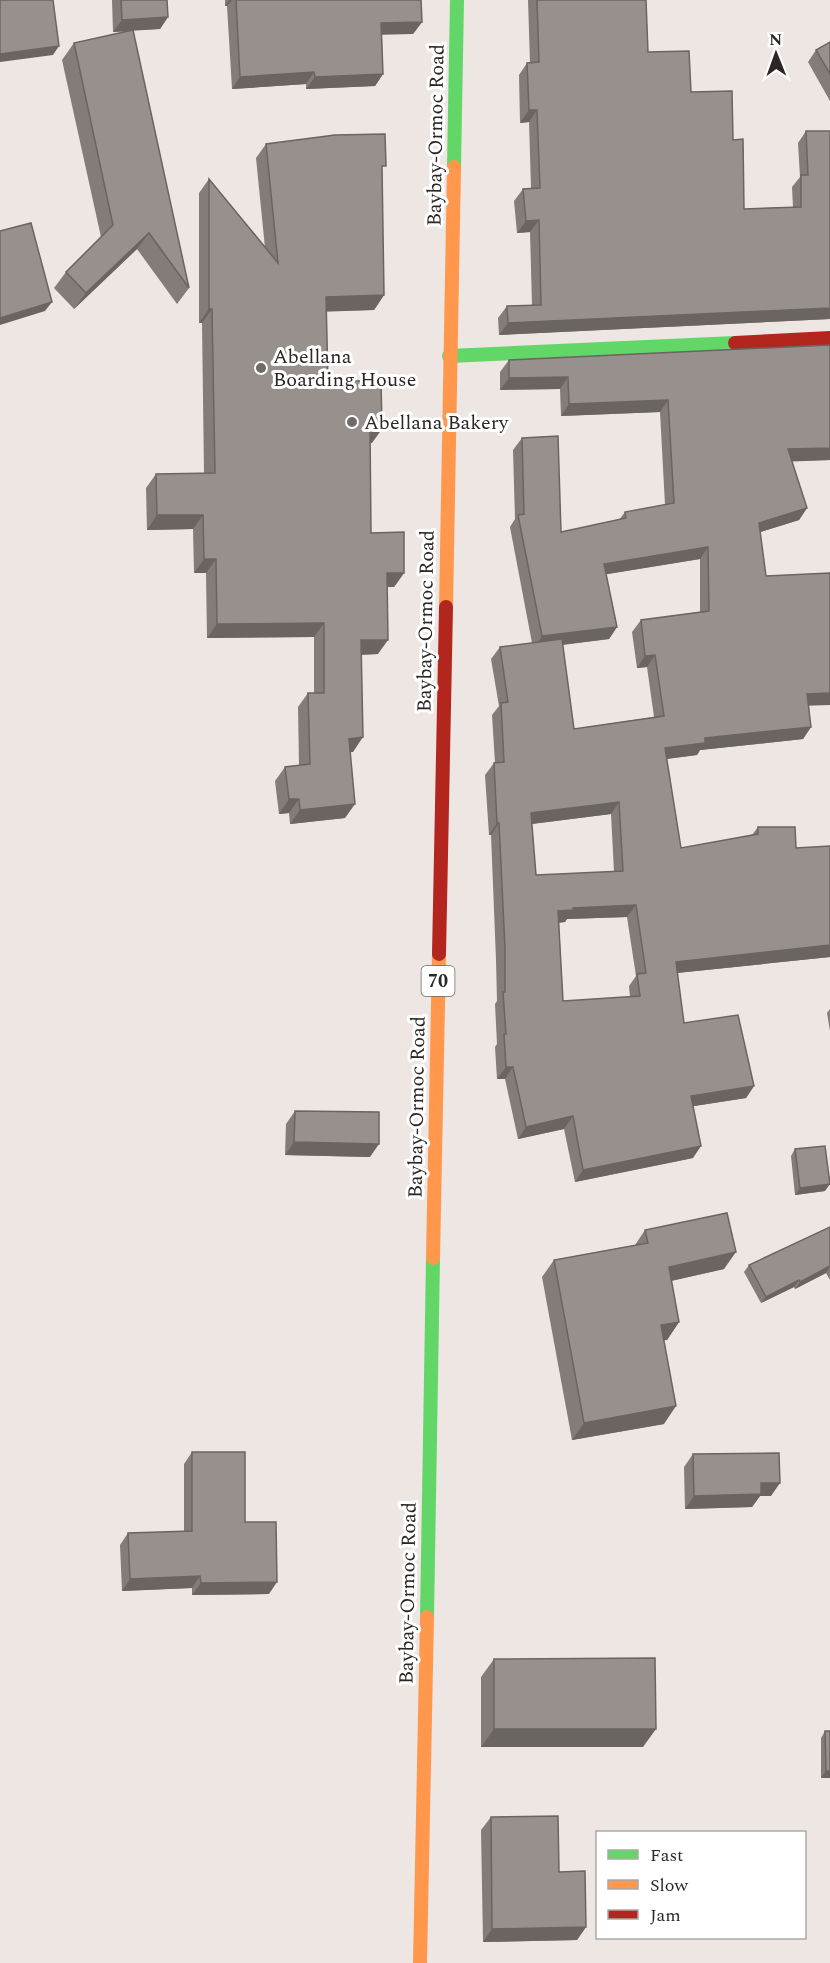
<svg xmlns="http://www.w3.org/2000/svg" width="830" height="1963" viewBox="0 0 830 1963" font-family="Spectral,serif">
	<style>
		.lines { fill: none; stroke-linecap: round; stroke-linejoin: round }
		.fast { stroke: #63d668; stroke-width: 14 }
		.slow { stroke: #ff974d; stroke-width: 14 }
		.jam { stroke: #b3261e; stroke-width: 14 }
		.wall { fill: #837c78; fill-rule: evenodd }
		.shaded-wall { fill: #6a6562 }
		.building { fill: #98908c; stroke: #6a6562; stroke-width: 1.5; fill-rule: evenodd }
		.poi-dot { fill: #706a68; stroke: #fff; stroke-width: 2 }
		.labels { text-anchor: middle; stroke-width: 6; stroke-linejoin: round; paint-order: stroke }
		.shield { fill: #fff; stroke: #6b6866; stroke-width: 1.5 }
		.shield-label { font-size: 18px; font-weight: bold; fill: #2c2725 }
		.street-label { font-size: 20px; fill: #2c2725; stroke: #fff }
		.poi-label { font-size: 20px; fill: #2c2725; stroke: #fff; text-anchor: start }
	</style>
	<rect width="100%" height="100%" fill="#ede6e3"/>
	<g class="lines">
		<!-- fast -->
		<g class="fast">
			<polyline points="454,167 457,0"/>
			<polyline points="449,356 735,343"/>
			<polyline points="427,1617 433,1258"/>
		</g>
		<!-- slow -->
		<g class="slow">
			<polyline points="446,607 454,167"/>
			<polyline points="433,1258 439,954"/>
			<polyline points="420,1963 427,1617"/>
		</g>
		<!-- jam -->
		<g class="jam">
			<polyline points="735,343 830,338"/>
			<polyline points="439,954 446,607"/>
		</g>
	</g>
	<!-- wall -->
	<g class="wall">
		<polygon points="112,0 167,0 168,17 160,29 133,30 189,288 177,304 137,249 74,309 54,288 66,272 101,237 62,60 74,43 130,31 113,32"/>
		<polygon points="225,0 421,0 422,22 413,34 382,34 383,74 375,86 306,89 306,84 232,89 227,6 225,6"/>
		<polygon points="528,0 646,0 648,52 691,92 733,140 744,209 793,207 792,187 800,177 798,143 806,131 830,319 499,335 498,318 507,306 532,305 530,232 517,233 514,201 523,189 531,188 529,122 520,123 519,75 527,63 530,63"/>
		<polygon points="830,42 830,101 808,62 816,50"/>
		<polygon points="266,144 382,171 384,295 374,310 326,311 328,382 372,443 370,443 371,533 404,573 394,587 387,587 378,654 361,655 353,752 350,752 345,818 290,824 289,813 279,814 275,781 285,767 299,765 298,707 308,693 314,693 314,637 207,638 206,573 194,573 193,529 147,530 146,488 156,474 204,473 202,323 199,323 199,193 209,179 265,248 256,158"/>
		<path d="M830 345V460L792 461 807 508 799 520 760 532 766 576 809 706 811 727 803 739 700 750 697 755 667 759 681 848 752 835 758 827 796 848 830 846V957L677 973 684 1023 754 1086 746 1098 693 1106V1158L575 1182 564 1129 518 1139 505 1079H497L495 1047 497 1044 495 1004 497 1001 496 960 491 835H489L485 775 494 763H495L492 715 499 706 491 659 500 647 532 643 510 527 515 519 513 450 522 438 561 532 619 520 625 512 665 505 660 412 561 416 560 389 500 390V372L509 360ZM700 559V612L641 620 632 632 637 668 647 667 654 717 574 729 563 645 609 639 617 627 606 574ZM611 814 614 872 536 875 532 824ZM627 917 636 976 629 986 630 997 563 1001 559 923 565 922 567 919Z"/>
		<polygon points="830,1009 830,1031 827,1013"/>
		<polygon points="295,1111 370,1157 285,1155 286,1124"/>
		<polygon points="795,1149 825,1191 795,1195 791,1156"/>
		<polygon points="830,1227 830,1280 826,1273 795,1289 794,1287 761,1303 744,1272 749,1265"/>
		<polygon points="645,1230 724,1269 671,1281 679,1322 667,1340 663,1340 664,1424 572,1440 542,1277 554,1260 635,1245"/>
		<polygon points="192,1452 245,1522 269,1594 192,1595 192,1588 122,1591 120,1545 128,1533 184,1531 184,1464"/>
		<polygon points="693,1454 771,1496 760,1496 752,1507 685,1509 684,1467"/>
		<polygon points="494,1659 643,1747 481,1747 481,1677"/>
		<polygon points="825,1731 830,1731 830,1778 821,1778 821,1738"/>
		<polygon points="491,1817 559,1872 586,1927 577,1940 483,1942 481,1830"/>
	</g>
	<!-- shaded-wall -->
	<g class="shaded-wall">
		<polygon points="229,0 232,0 227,6 225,6"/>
		<polygon points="168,17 160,29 113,32 122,20"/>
		<polygon points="422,22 413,34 373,35 381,23"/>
		<polygon points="59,46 53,55 0,62 0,54"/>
		<polygon points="314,72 306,84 232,89 240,77"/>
		<polygon points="383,74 375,86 306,89 315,77"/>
		<polygon points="529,110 537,110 529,122 520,123"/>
		<polygon points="539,220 530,232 517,233 526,221"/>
		<polygon points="149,233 137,249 74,309 86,293"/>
		<polygon points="384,295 374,310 316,312 326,297"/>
		<polygon points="52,302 45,311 0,325 0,318"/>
		<polygon points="830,308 830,319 499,335 508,323"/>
		<polygon points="209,309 212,309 202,323 199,323"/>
		<polygon points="568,377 560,389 500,390 509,378"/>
		<polygon points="668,400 660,412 561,416 569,404"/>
		<polygon points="370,429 382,429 372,443 360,443"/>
		<polygon points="830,448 830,460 780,462 788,449"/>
		<polygon points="807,508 799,520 751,535 759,523"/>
		<polygon points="157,515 203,515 193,529 147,530"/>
		<polygon points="708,547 700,559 596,576 604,564"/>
		<polygon points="204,559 216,559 206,573 194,573"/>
		<polygon points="387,573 404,573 394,587 377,587"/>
		<polygon points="324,623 314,637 207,638 217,624"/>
		<polygon points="617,627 609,639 534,648 542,636"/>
		<polygon points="361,640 388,640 378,654 351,655"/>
		<polygon points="655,655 647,667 637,668 645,656"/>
		<polygon points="830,693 830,705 799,706 807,694"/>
		<polygon points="811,727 803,739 700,750 697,755 657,760 665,748 705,738"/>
		<polygon points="363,737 353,752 339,753 349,739"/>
		<polygon points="289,799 299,799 289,813 279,814"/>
		<polygon points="619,802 611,814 523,825 531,813"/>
		<polygon points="355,804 345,818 290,824 300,810"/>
		<polygon points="497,823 499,823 491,835 489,835"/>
		<polygon points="636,905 627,917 567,919 565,922 550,923 558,911 573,908"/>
		<polygon points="830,945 830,957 667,974 676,962"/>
		<polygon points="506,1067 513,1067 505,1079 497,1079"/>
		<polygon points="754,1086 746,1098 682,1108 691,1096"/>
		<polygon points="573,1116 564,1129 518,1139 526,1127"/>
		<polygon points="294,1142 379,1144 370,1157 285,1155"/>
		<polygon points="701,1146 693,1158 575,1182 583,1170"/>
		<polygon points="830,1184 825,1191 795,1195 800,1188"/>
		<polygon points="736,1252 724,1269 657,1284 669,1267"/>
		<polygon points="830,1266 826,1273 795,1289 800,1282"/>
		<polygon points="799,1280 794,1287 761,1303 766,1297"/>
		<polygon points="679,1322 667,1340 649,1342 661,1325"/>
		<polygon points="676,1406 664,1424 572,1440 584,1423"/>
		<polygon points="761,1483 780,1483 771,1496 760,1496 752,1507 685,1509 694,1496"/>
		<polygon points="200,1576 192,1588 122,1591 130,1579"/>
		<polygon points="277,1582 269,1594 192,1595 201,1583"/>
		<polygon points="494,1729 656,1729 643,1747 481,1747"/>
		<polygon points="826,1771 830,1771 830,1778 821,1778"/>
		<polygon points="586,1927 577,1940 483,1942 492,1929"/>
	</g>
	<!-- building -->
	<g class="building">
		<polygon points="0,0 53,0 59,46 0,54"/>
		<polygon points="121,0 167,0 168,17 122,20"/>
		<polygon points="236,0 421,0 422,22 381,23 383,74 315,77 314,72 240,77"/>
		<polygon points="537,0 646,0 648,52 689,51 691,92 732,91 733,140 743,139 744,209 801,207 801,175 808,175 806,131 830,131 830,308 508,323 507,306 541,305 539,220 526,221 523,189 540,188 537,110 529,110 527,63 539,62"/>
		<polygon points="133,30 189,288 149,233 86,293 66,272 113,225 74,43"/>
		<polygon points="830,42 830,74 816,50"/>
		<polygon points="385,134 386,166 382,166 384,295 326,297 328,382 381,380 382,429 370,429 371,533 404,532 404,573 387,573 388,640 361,640 363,737 349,739 355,804 300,810 299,799 289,799 285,767 310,764 308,693 324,693 324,623 217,624 216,559 204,559 203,515 157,515 156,474 215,473 212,309 209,309 209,179 278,263 266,144 335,135"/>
		<polygon points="31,223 52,302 0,318 0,231"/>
		<path d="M830 345V448L788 449 807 508 759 523 766 576 830 573V693L807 694 811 727 705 738V743L665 748 681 848 758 834V827H795L796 848 830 846V945L676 962 684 1023 738 1015 754 1086 691 1096 701 1146 583 1170 573 1116 526 1127 513 1067H506L504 1034H506L503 992H505V948L499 823H497L494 763 504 762 501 703 508 702 500 647 562 639 574 729 664 716 655 655 645 656 641 620 709 611 708 547 604 564 617 627 542 636 518 515 524 514 522 438 558 436 561 532 626 518 625 512 674 503 668 400 569 404 568 377 509 378V360ZM619 802 623 871 536 875 531 813ZM636 905 646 973 637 974 640 996 563 1001 558 911 573 910V908Z"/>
		<polygon points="295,1111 379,1112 379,1144 294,1142"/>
		<polygon points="825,1146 830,1184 800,1188 795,1149"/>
		<polygon points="727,1213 736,1252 669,1267 679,1322 661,1325 676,1406 584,1423 554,1260 648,1243 645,1230"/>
		<polygon points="830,1227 830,1266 800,1282 799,1280 766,1297 749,1265"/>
		<polygon points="192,1452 245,1452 245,1522 276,1522 277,1582 201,1583 200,1576 130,1579 128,1533 192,1531"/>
		<polygon points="779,1453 780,1483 761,1483 761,1494 694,1496 693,1454"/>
		<polygon points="655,1658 656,1729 494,1729 494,1659"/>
		<polygon points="825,1731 830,1731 830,1771 826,1771"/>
		<polygon points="558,1816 559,1872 585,1871 586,1927 492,1929 491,1817"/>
	</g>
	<!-- markers -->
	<g class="poi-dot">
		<circle cx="261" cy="368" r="6"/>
		<circle cx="352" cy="422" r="6"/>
	</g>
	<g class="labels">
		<!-- shield labels -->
		<rect class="shield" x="421.5" y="966" width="33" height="30" rx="4.5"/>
		<g class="shield-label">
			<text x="438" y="987">70</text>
		</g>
		<!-- street labels -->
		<g class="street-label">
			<text transform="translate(435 135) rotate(-89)" y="7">Baybay-Ormoc Road</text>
			<text transform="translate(425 621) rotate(-89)" y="7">Baybay-Ormoc Road</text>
			<text transform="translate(416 1107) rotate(-89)" y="7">Baybay-Ormoc Road</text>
			<text transform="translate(407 1593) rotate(-89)" y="7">Baybay-Ormoc Road</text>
		</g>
		<!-- poi labels -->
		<g class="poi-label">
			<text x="273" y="363">Abellana<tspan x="273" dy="23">Boarding House</tspan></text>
			<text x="364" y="429">Abellana Bakery</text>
		</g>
	</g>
	<!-- legend -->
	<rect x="596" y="1831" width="210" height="108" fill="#ffffff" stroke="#aba9a8" stroke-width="1.5"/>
	<rect x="608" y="1850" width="30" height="9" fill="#63d668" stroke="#aba9a8" stroke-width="1.5"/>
	<text x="650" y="1861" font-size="18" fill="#2c2725">Fast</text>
	<rect x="608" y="1880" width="30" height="9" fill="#ff974d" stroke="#aba9a8" stroke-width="1.5"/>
	<text x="650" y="1891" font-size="18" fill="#2c2725">Slow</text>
	<rect x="608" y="1910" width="30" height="9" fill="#b3261e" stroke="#aba9a8" stroke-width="1.5"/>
	<text x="650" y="1921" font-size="18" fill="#2c2725">Jam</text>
	<!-- north arrow -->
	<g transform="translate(776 54) rotate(359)" stroke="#ffffff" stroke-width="4.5" paint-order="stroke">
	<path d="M0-4.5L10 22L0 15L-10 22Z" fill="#2c2725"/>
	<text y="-9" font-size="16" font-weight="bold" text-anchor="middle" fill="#2c2725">N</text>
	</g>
</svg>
